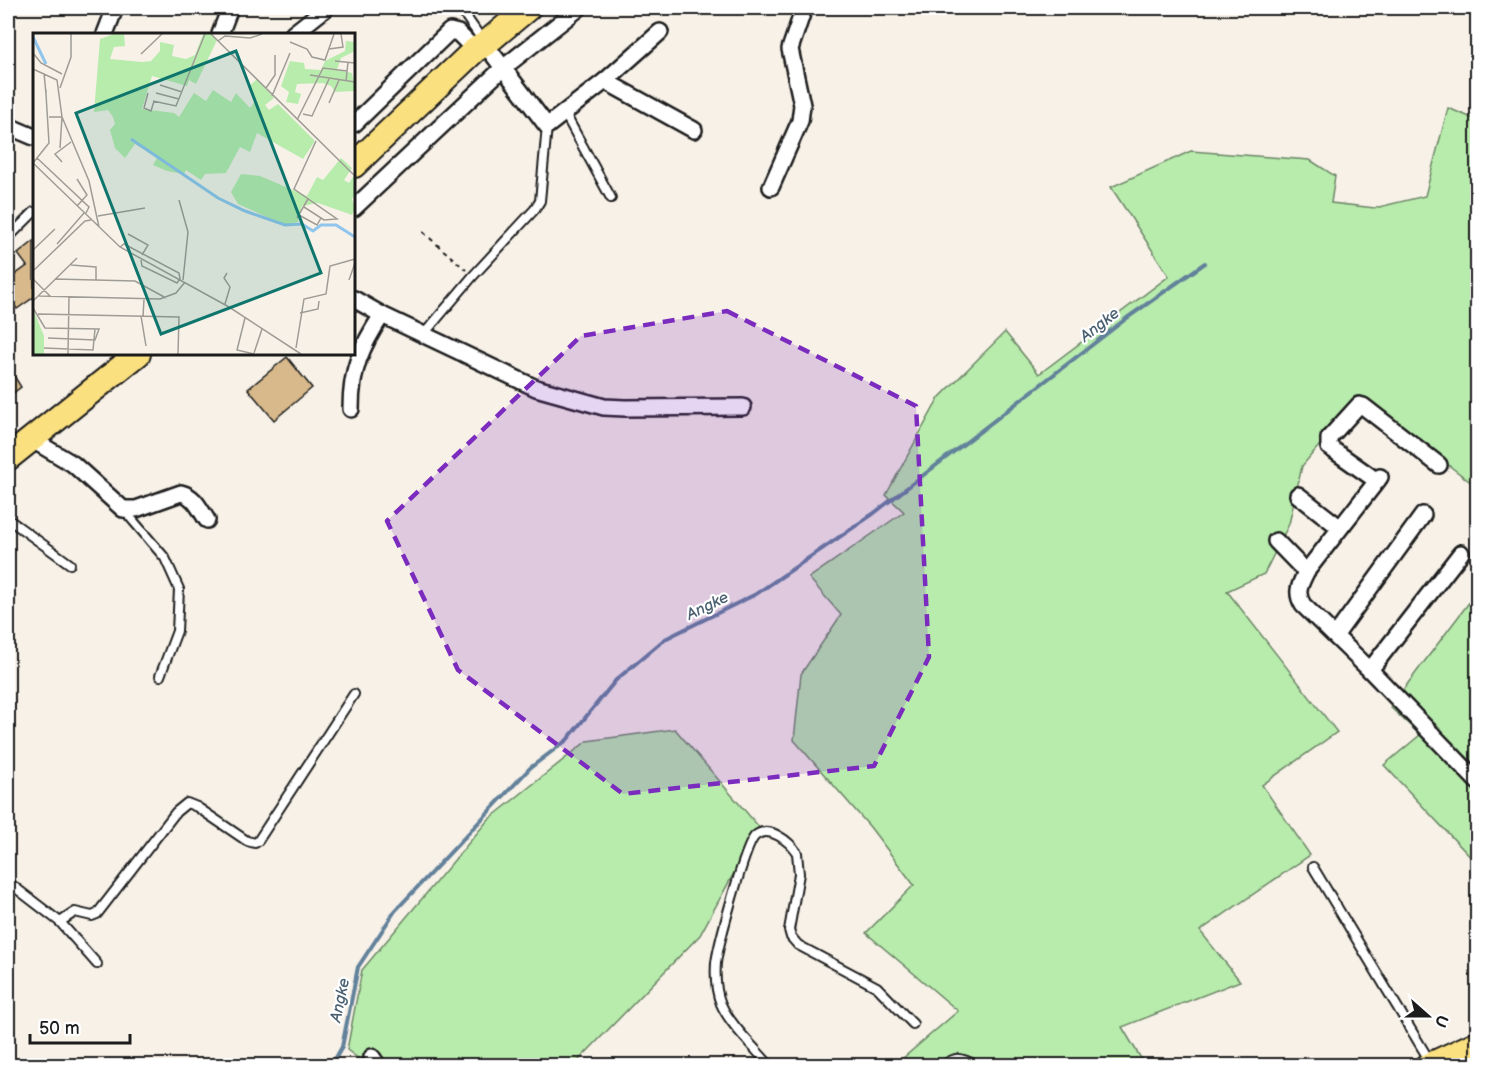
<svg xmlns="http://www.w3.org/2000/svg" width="1485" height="1073" viewBox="0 0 1485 1073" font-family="'Balsamiq Sans',sans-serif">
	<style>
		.green { fill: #b8ecad; stroke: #6a8464; stroke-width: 1.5 }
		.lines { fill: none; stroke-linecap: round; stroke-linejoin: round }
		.stream { stroke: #62819a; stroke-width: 4 }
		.building { fill: #d7b98b; stroke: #1c1c1c; stroke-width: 1.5 }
		.service-casing { stroke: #1c1c1c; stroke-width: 12 }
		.minor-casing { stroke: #1c1c1c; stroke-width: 20 }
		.primary-casing { stroke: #1c1c1c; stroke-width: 28 }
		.path { stroke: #1c1c1c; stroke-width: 2; stroke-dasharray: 4.5 4.5; stroke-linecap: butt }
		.service { stroke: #fff; stroke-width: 8 }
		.minor { stroke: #fff; stroke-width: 15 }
		.primary { stroke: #fbe080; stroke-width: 24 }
		.marked { fill: #7b2cbf; fill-opacity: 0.2; stroke: #7b2cbf; stroke-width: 4.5; stroke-dasharray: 12 8; stroke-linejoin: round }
		.labels { text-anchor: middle; stroke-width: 4.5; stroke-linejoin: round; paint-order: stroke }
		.water-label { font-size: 16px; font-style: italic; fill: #4a6070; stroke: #fff }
		.inset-river { fill: none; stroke: #90c5ee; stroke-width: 3 }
		.inset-road { fill: none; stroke: #9f9c96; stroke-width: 1.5 }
		.view { fill: #0f766e; fill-opacity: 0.15; stroke: #0f766e; stroke-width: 3 }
		.inset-edge { fill: none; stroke: #1c1c1c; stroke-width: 3 }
	</style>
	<rect width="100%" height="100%" fill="#f7f1e8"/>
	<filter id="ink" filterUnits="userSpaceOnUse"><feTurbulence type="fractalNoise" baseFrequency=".0167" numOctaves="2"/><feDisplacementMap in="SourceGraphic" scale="12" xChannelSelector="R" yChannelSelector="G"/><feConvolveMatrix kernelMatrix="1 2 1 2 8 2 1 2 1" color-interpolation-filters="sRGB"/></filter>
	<g filter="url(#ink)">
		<!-- green -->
		<g class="green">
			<polygon points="1448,108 1477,120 1477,487 1360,397 1302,466 1289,524 1264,574 1227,591 1337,732 1262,785 1310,855 1200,931 1240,981 1122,1027 1145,1065 895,1065 958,1011 866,933 914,885 870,827 794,740 801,674 841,615 809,578 904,512 886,495 939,398 1005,332 1039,374 1169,276 1111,187 1191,151 1310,160 1335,176 1331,203 1375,208 1425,196"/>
			<polygon points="1477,592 1477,864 1384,765 1420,735 1390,707"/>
			<polygon points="675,729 759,827 700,935 574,1065 367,1065 347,1050 362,970 488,820 587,741"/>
		</g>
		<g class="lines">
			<!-- stream -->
			<polyline class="stream" points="331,1066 342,1047 358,967 395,911 530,768 567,740 616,680 665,639 756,594 873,514 1127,318 1205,263"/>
		</g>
		<!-- building -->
		<g class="building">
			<polygon points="34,241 34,297 17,309 8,296 8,280 27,266 18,254"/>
			<polygon points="287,357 312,388 274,420 248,389"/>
			<polygon points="8,366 21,387 8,397"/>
		</g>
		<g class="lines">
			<!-- service casing -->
			<g class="service-casing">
				<g id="service">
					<polyline points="460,8 483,41"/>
					<polyline points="564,112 611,198"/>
					<polyline points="8,238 34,212"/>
					<polyline points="424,334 473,276 535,209 540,201 547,126"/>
					<polyline points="124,510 165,558 179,589 177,631 160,676"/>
					<polyline points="8,519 70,564"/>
					<polyline points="1313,867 1431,1063"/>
					<polyline points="8,882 60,922 97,964"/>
					<polyline points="60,922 75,912 92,916 97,914 176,812 187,803 197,807 247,841 255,843 258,841 354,694"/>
					<path d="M770 1066C755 1048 730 1025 721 1004 716 992 715 977 716 963 718 946 745 845 755 836 769 824 790 842 797 853L799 874 789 930 791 937 798 945 877 987 913 1024"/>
					<path d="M943 1066C956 1055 963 1058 977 1066"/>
				</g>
			</g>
			<!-- minor casing -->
			<g class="minor-casing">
				<g id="minor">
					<polyline points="105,34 115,8"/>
					<polyline points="220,34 230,8"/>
					<polyline points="293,34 326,8"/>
					<polyline points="485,44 547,126 605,81 660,32"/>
					<polyline points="605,81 694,130"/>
					<polyline points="354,124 450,31 458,33 475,50"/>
					<polyline points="8,126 34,137"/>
					<polyline points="771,187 800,121 802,105 790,49 804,8"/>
					<polyline points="354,208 503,68 579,8"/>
					<polyline points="354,299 382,315 536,388 604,407 625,408 743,407"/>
					<path d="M351 409C351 369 361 347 382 315"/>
					<path d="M31 439 73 464 123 509H136L181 493C195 496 200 510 207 520"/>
					<path d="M1380 477 1306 572C1300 585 1295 592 1303 605L1370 670 1478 782"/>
					<polyline points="1377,481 1329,447 1329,438 1359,405 1363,406 1439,465"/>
					<polyline points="1298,495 1339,527"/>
					<polyline points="1276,541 1306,572"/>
					<polyline points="1335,636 1423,515"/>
					<polyline points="1370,670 1461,553"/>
					<polyline points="372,1057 378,1066"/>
				</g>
			</g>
			<!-- primary casing -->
			<g class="primary-casing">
				<g id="primary">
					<polyline points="354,165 475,50 485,44 528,8"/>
					<polyline points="8,458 138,354"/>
					<polyline points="1428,1066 1478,1043"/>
				</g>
			</g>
			<!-- path -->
			<polyline class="path" points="423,232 466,270"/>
			<!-- service -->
			<use href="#service" class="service"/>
			<!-- minor -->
			<use href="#minor" class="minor"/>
			<!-- primary -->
			<use href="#primary" class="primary"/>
		</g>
	</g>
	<!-- marked area -->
	<path class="marked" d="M727 311 916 406 929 657 874 766 623 794 458 670 387 521 581 336Z"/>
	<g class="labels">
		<!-- water labels -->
		<g class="water-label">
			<text transform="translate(1099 324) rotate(-38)" y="6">Angke</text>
			<text transform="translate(707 605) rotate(-26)" y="6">Angke</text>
			<text transform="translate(339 1000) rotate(-78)" y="6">Angke</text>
		</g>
	</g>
	<!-- overview -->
	<g transform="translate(33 33)">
		<rect width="322" height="322" fill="#f7f1e8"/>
		<path d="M81 1H91L92 13 81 14 77 26 109 29 118 28 127 18V9L141 12 139 23 153 26 162 22 170 1H178L184 7 163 51 156 47 154 53 119 43 109 76 141 80 146 84 161 60 173 68 180 57 198 69 203 60 217 75 222 68 215 54 224 46 241 65 232 72 236 77 245 71 282 108 270 126 224 100 217 119 207 114 193 140 172 141 168 147 153 137 151 141 134 138 120 132 124 125 102 111 92 125 82 115 77 97 82 91 80 84 75 77 61 79 67 6ZM313 8 322 9V18L308 25 304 37 319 40 322 58 302 59 298 53 290 50 264 51 262 59 268 61 265 71 253 69 256 59 248 53 257 28 271 30 272 36 288 37 292 28 312 18ZM308 125 319 135 311 147 316 150 322 141V161L319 166 322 175 319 182 285 170 269 173 265 189 252 192 205 171 198 159 208 141 227 143 274 163 284 144 290 147ZM0 276 11 303V321H0Z" fill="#b8ecad"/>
		<path class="inset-river" d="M0 4 13 31M98 106 185 165 212 178 252 192 269 191 280 198 288 192H303L322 204"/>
		<path class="inset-road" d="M178 1 322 143M185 8 192 3 217 5 229 1M257 9 274 16 279 24 292 27 301 1M296 16 310 14 308 1M0 20 8 30 29 41M108 21 129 1M302 28 322 30M0 36 24 47 29 84 27 115M11 40 13 61V57M277 42 322 49M313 48 315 29M127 52 149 59M27 55 38 24V1M233 55 242 42V22M115 60 111 75 118 78 121 68M123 60 146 66M239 63 257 20M120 68 143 73 172 1M296 70 306 47M270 81 279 83 296 46M16 84H29L56 148 66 194M264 87 290 35 314 38M4 125 56 174 53 180M29 129 22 121 38 109M0 130 16 110 13 61M0 130 87 214 196 274 268 321M44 146 54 162 44 173M146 167 155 199 150 247M271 174 291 187 304 186 261 156 283 108M266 182 284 192 288 185M65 183 112 175M264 185 275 166M95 201 115 212 109 222M24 211 51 180M87 214 91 211 146 240 147 246 144 250 109 233 108 227M0 217 22 196M38 232 63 234V247M0 238 52 188 58 187M0 246 18 264M22 246 102 248 133 265M316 247 322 230M6 263 127 266 143 260 152 249M0 268 44 225M192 271 197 254 191 245 194 240M0 275 12 295 66 296 62 307 15 305M267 280 285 276 286 268M5 281 146 284 145 321M108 283 113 313M110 284 111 266M212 285 204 317 221 321M11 315 60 317 62 296M263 315 271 266 293 261 297 233 322 226M221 320 229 296M35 321 36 264"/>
		<path class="view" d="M203 18 288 240 128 301 43 80Z"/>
		<rect width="322" height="322" class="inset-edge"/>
	</g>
	<!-- margin -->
	<rect width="1485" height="1073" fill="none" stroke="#fff" stroke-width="30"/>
	<rect x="15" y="15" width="1455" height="1043" fill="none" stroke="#1c1c1c" stroke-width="2" filter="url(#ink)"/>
	<!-- north arrow -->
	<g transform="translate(1428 1016) rotate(111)" stroke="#ffffff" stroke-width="4.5" paint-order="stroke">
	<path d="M0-4.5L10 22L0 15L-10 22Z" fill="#1c1c1c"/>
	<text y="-9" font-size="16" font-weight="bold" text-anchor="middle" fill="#1c1c1c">U</text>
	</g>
	<!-- scale -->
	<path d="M30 1034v9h100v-9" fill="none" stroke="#1c1c1c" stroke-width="3"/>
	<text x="39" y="1034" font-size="18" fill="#1c1c1c" stroke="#ffffff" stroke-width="4.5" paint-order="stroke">50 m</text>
</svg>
